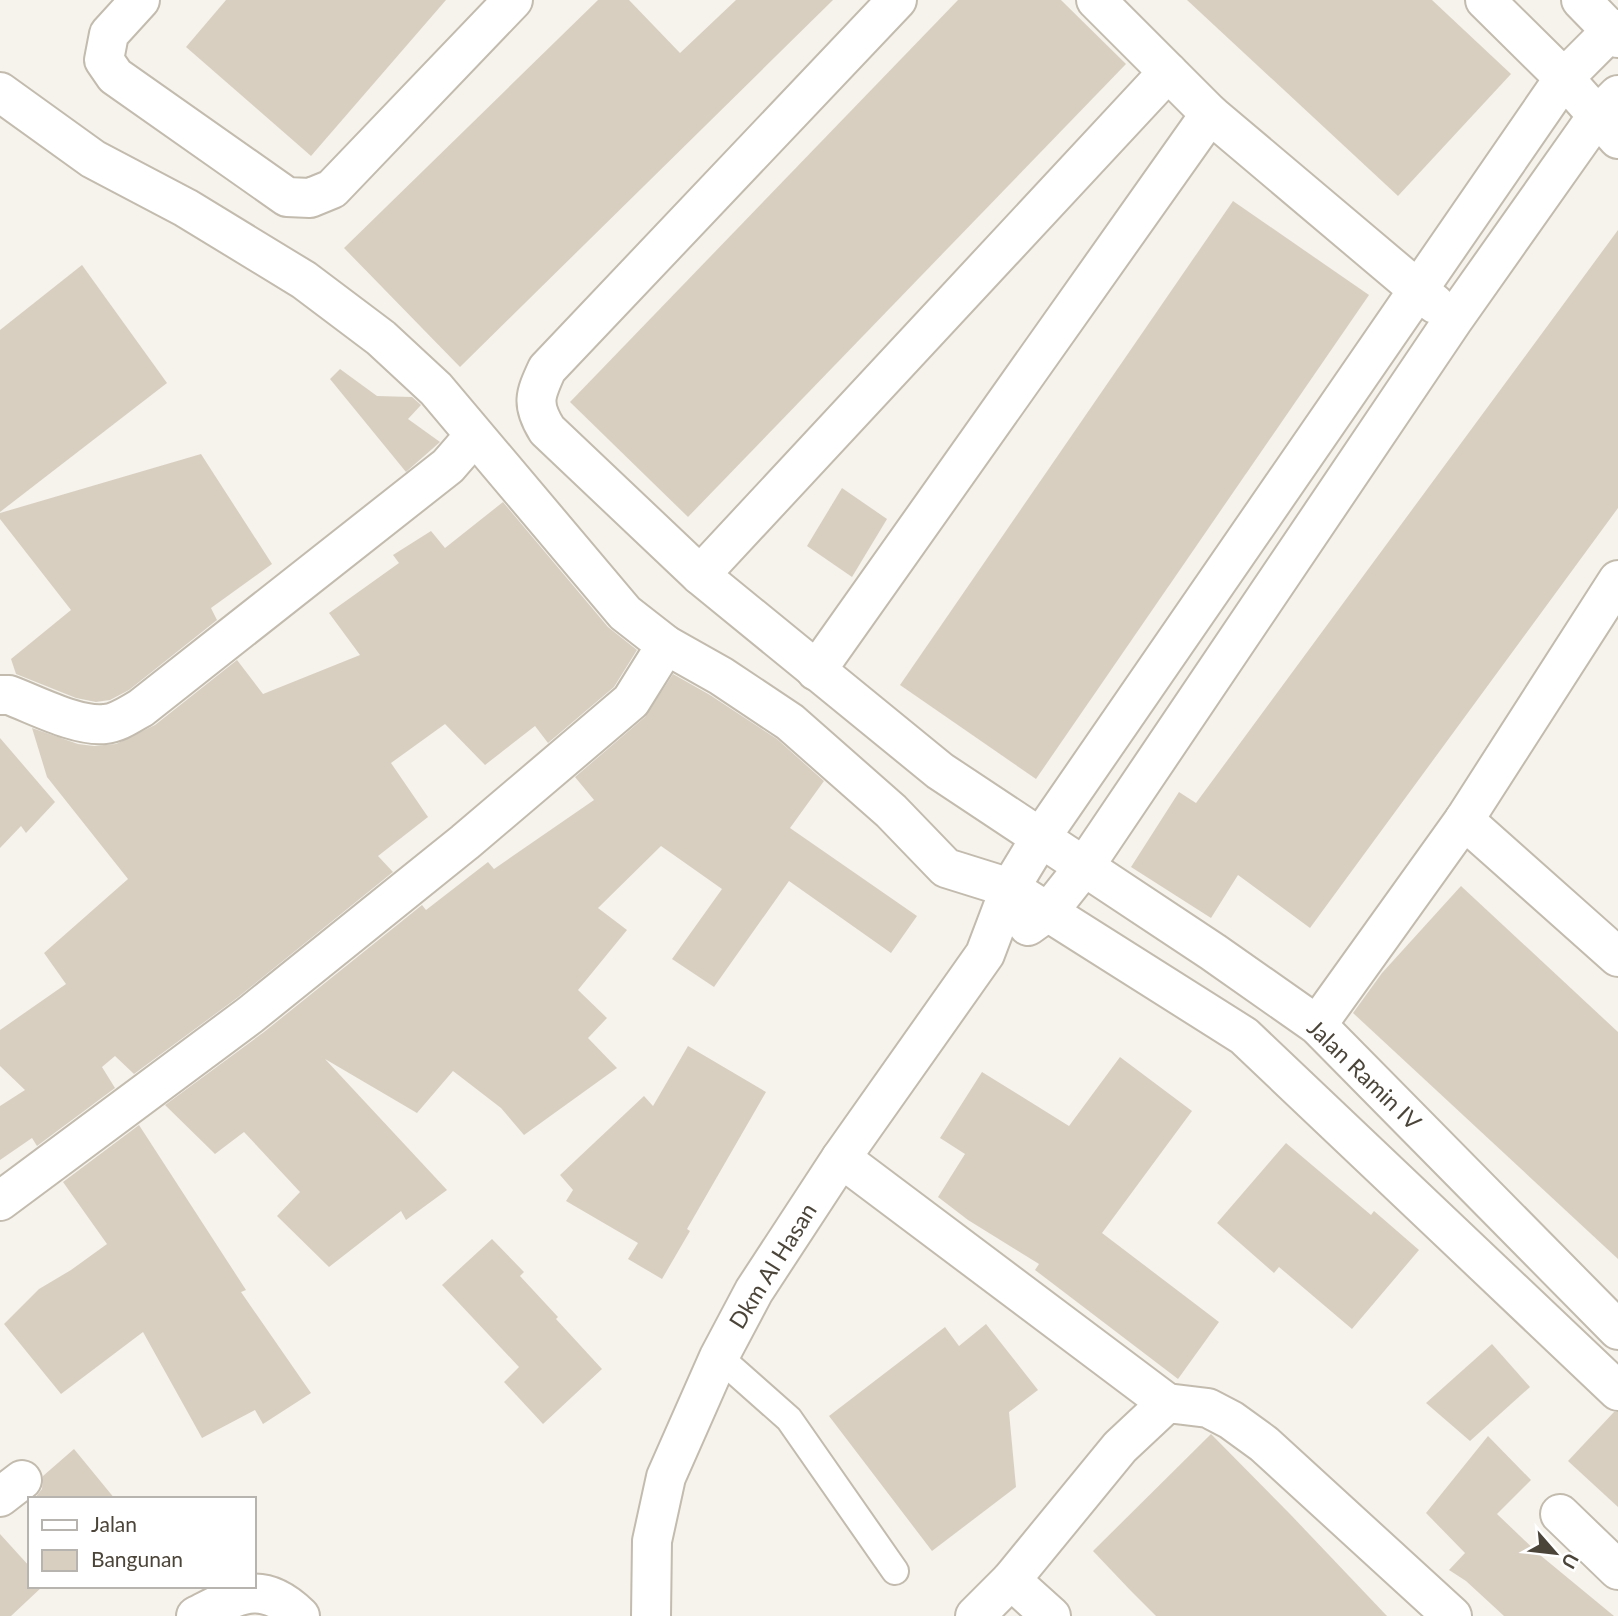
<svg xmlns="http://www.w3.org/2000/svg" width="1618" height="1616" viewBox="0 0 1618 1616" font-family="Lato,sans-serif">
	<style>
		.building { fill: #d8cfc1 }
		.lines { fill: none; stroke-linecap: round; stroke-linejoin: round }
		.service-casing { stroke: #c2bbae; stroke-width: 30 }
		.minor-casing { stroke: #c2bbae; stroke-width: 42 }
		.service { stroke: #fff; stroke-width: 26 }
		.minor { stroke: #fff; stroke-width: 38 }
		.labels { text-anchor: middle; stroke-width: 5; stroke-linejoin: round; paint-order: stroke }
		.street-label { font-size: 23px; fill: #4b4439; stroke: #fff }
	</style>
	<rect width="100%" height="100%" fill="#f6f3ec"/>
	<!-- building -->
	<g class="building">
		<polygon points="226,0 446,0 311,156 186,47"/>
		<polygon points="598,0 629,0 680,53 736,0 833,0 460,367 344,248"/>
		<polygon points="958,0 1061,0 1126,64 688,517 570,402"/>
		<polygon points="1187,0 1432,0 1511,74 1398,196"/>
		<polygon points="1233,201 1369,295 1036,779 900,685"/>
		<polygon points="1618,230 1618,508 1310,928 1238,875 1211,918 1131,867 1179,792 1196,803"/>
		<polygon points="82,265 167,383 0,512 0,330"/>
		<polygon points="340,369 377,396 412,397 421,405 408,419 440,442 406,472 330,379"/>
		<polygon points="201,454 272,564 211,608 217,620 129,690 110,700 96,702 76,698 16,674 11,659 71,610 0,519 0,513"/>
		<polygon points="842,488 887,519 852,577 807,546"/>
		<polygon points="503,502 608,627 637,650 614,687 548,743 535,726 485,765 445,724 391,763 428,817 378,856 393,872 237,998 134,1074 115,1056 102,1067 115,1088 37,1146 32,1138 0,1160 0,1106 25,1090 0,1066 0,1030 66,984 44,953 128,879 47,777 32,728 78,744 94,746 116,744 155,725 237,660 263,694 360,655 329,613 399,563 393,555 431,531 445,548"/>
		<polygon points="673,674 710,695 777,739 824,781 790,828 917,916 891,953 789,881 714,987 672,959 722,889 661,846 598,908 627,930 578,990 607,1018 588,1038 617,1068 524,1135 501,1108 453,1071 417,1113 325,1059 447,1190 406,1220 401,1211 329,1267 277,1216 300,1192 244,1132 215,1154 165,1105 264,1032 422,905 426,910 488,862 494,869 594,800 575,777 645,717"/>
		<polygon points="0,738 55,802 26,833 21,826 0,848"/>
		<polygon points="1461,886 1618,1032 1618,1259 1353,1013 1382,973"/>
		<polygon points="688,1046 766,1092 687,1229 690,1231 662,1279 628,1259 638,1243 566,1201 573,1190 560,1175 644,1096 653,1106"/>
		<polygon points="1120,1057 1192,1111 1102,1233 1219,1322 1178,1379 1035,1270 1039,1264 968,1220 938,1197 965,1154 940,1138 982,1072 1069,1126"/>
		<polygon points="139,1125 246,1290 241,1292 311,1393 263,1424 255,1410 202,1438 143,1332 61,1394 4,1324 39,1289 71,1270 107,1244 63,1182"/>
		<polygon points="1286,1143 1371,1215 1374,1211 1419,1250 1352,1329 1279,1267 1274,1273 1217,1223"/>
		<polygon points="492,1239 524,1272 520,1276 558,1317 556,1319 602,1369 543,1424 504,1382 519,1367 442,1285"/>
		<polygon points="986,1324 1038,1390 1009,1412 1016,1487 932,1551 829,1416 945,1327 959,1346"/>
		<polygon points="1492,1344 1530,1387 1470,1441 1426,1403"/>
		<polygon points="1614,1412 1618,1412 1618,1507 1568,1461"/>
		<polygon points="1211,1434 1290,1514 1387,1616 1156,1616 1131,1591 1093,1551"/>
		<polygon points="1488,1436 1531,1480 1497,1514 1540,1555 1614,1616 1504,1616 1466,1581 1449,1570 1465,1553 1426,1513"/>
		<polygon points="74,1449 115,1499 34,1499 42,1489 43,1476"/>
		<polygon points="0,1534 30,1567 30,1586 43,1586 11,1616 0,1616"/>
	</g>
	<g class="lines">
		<!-- service casing -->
		<g class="service-casing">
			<polyline id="service" points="719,1357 789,1419 895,1571"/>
		</g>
		<!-- minor casing -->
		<g class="minor-casing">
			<g id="minor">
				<polyline points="140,0 109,34 104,60 115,76 287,197 310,198 332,189 513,0"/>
				<path d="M897 0 547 369C535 395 531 404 547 430L700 575 940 771 1213 952 1317 1025 1618 1330"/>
				<polyline points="1096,0 1210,114 1435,304"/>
				<polyline points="1485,0 1564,78 1618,139"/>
				<polyline points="1581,0 1618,38"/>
				<polyline points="0,92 93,159 186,208 304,280 381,338 436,389 625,613 666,645 721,676 790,722 891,811 946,868 1010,888 1244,1036 1618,1391"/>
				<polyline points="700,575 1168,72"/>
				<polyline points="816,671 1210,114"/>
				<path d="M0 695H9C36 705 77 727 105 724 118 723 130 714 141 708L448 466 474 436"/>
				<polyline points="1464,820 1618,957"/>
				<polyline points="1028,926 1049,911 1084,867 1453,320 1597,116 1618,95"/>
				<polyline points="1317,1025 1464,820 1618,580"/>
				<polyline points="841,1158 1167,1403"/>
				<polyline points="0,1201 250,1015 465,842 631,701 666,645"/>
				<polyline points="0,1497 22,1480"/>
				<polyline points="1560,1514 1618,1570"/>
				<polyline points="1011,1580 1051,1616"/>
				<path d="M196 1616C238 1595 261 1578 300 1616"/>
				<polyline points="651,1616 652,1541 666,1477 719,1357 754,1291 841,1158 985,954 1010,888 1041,837 1564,78 1612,30 1618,29"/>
				<polyline points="975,1616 1011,1580 1120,1447 1167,1403 1208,1408 1231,1420 1264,1444 1452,1616"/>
			</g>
		</g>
		<!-- service -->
		<use href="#service" class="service"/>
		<!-- minor -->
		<use href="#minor" class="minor"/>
	</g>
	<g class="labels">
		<!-- street labels -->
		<g class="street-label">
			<text transform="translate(1364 1075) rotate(44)" y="8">Jalan Ramin IV</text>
			<text transform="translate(773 1266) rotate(-58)" y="8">Dkm Al Hasan</text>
		</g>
	</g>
	<!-- legend -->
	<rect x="28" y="1497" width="228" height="91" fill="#ffffff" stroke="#b7b4b0" stroke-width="2"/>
	<rect x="42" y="1520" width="35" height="10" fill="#ffffff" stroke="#b7b4b0" stroke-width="2"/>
	<text x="91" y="1532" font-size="21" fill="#4b4439">Jalan</text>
	<rect x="42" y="1550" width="35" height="21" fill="#d8cfc1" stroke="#b7b4b0" stroke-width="2"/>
	<text x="91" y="1567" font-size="21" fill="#4b4439">Bangunan</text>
	<!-- north arrow -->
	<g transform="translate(1555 1553) rotate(118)" stroke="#ffffff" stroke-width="5" paint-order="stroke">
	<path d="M0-5L12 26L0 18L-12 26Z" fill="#4b4439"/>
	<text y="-10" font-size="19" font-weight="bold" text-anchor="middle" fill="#4b4439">U</text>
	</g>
</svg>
